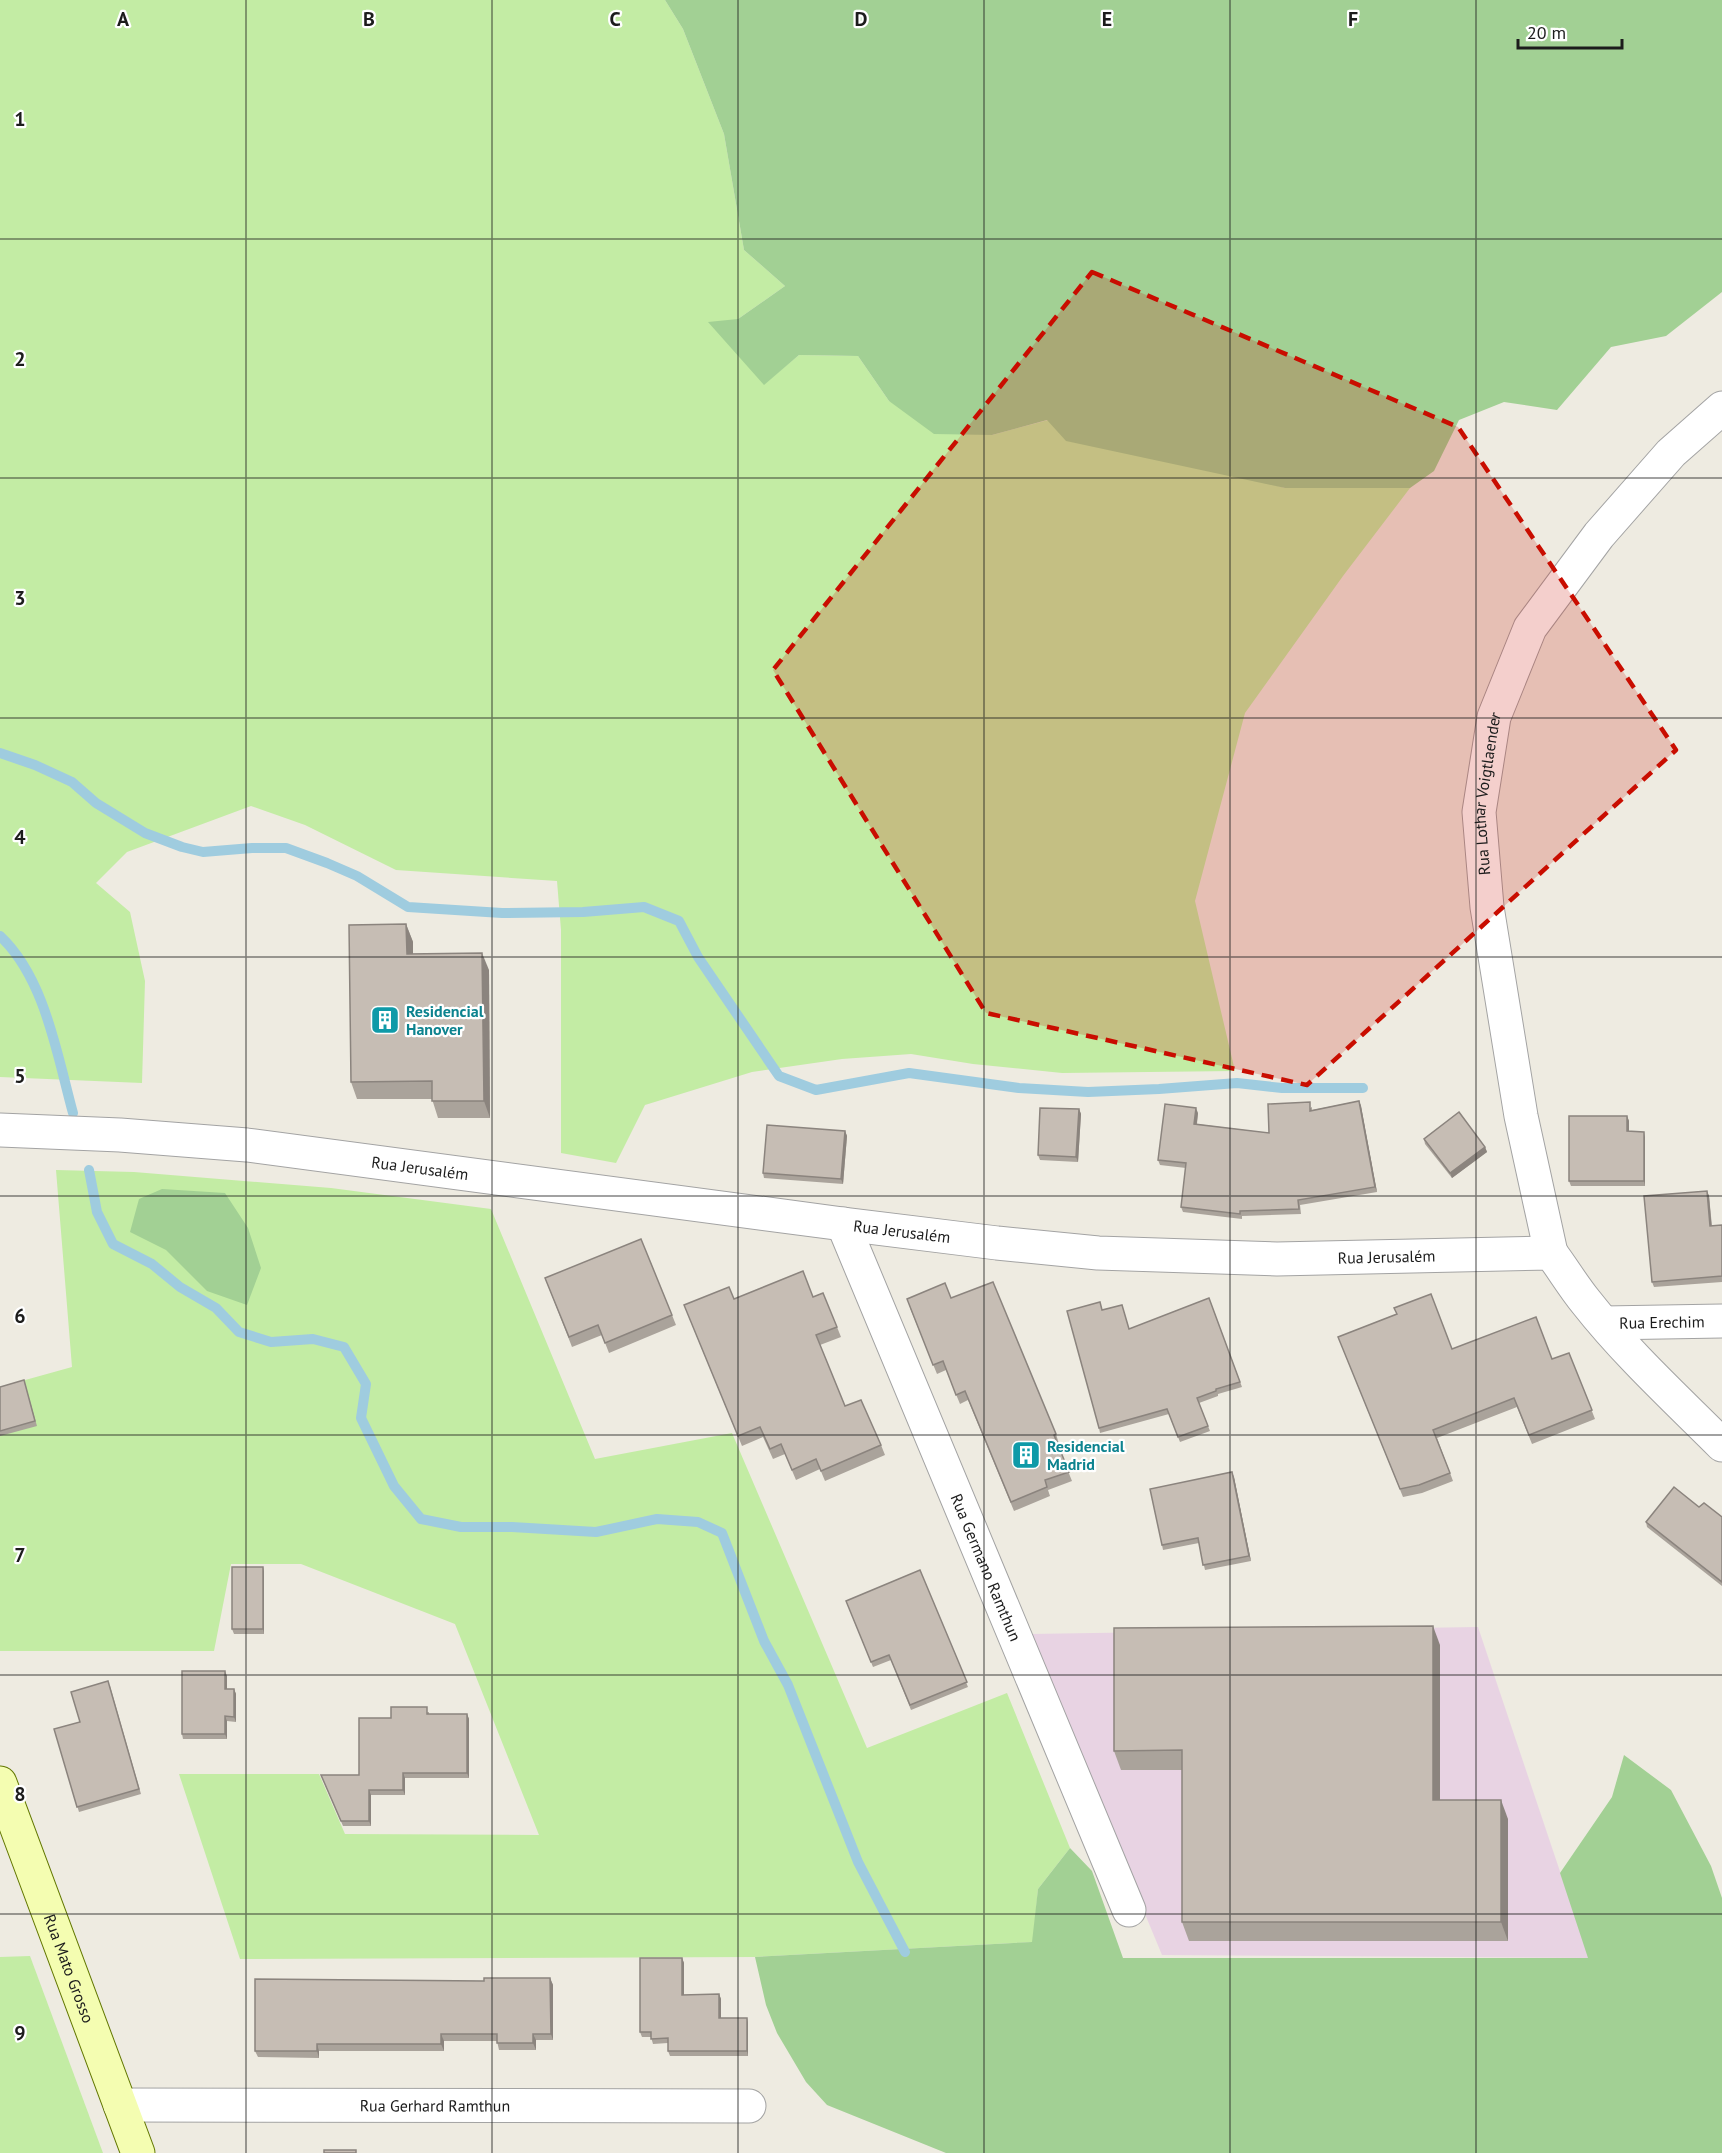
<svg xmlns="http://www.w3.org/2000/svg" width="1722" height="2153" viewBox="0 0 1722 2153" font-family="'PT Sans',sans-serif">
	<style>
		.industrial { fill: #e8d3e3 }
		.grass { fill: #c3eca4 }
		.forest { fill: #a2d094 }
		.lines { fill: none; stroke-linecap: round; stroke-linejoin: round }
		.stream { stroke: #9fccdf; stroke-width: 10 }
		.street-casing { stroke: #a3a3a3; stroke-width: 35 }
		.secondary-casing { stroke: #627700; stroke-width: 35 }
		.street { stroke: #fff; stroke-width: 33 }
		.secondary { stroke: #f4fdb1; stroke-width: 33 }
		.wall { fill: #aaa39b }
		.shaded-wall { fill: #8b847e }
		.building { fill: #c6bdb4; stroke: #8b847e; stroke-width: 1.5 }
		.marked { fill: #c90d00; fill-opacity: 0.2; stroke: #c90d00; stroke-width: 4.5; stroke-dasharray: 12 8; stroke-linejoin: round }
		.grid { fill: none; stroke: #1c1c1c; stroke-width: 1.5; stroke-opacity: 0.55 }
		.labels { text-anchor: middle; stroke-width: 4.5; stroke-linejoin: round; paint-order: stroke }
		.street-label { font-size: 16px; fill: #1c1c1c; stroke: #fff }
		.culture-label { font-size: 16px; font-weight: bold; fill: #0d838f; stroke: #fff; text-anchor: start }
		.grid-label { font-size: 20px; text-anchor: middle; font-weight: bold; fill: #1c1c1c; stroke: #fff; stroke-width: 4.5; stroke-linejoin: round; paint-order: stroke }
	</style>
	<rect width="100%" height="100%" fill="#eeebe1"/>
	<!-- industrial -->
	<polygon class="industrial" points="1478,1627 1589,1958 1162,1955 1029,1634"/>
	<!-- grass -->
	<g class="grass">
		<polygon points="0,0 665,0 683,29 724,134 744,250 785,286 738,319 764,384 799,355 858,356 889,401 992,435 1048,420 1285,488 1410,488 1343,576 1245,713 1195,901 1235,1071 1062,1073 973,1064 911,1054 842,1059 752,1072 645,1105 616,1163 561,1153 561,930 557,881 396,870 305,825 251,806 127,852 96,883 130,912 145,981 142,1083 0,1077"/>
		<polygon points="56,1170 134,1172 331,1188 491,1209 595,1459 732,1433 867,1748 1007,1693 1070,1848 1038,1889 1033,1942 755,1957 240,1959 179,1774 319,1774 345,1834 539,1835 455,1624 301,1564 231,1564 214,1651 0,1651 0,1387 72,1367"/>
		<polygon points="30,1956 103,2153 0,2153 0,1957"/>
	</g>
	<!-- forest -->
	<g class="forest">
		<polygon points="665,0 1722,0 1722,292 1666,336 1611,347 1557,410 1504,402 1459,420 1434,471 1410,488 1285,488 1066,441 1047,420 992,435 934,434 889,401 858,356 799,355 764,385 708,322 738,319 785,286 744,250 724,134 683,29"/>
		<polygon points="162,1189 225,1193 248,1228 261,1268 247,1305 207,1291 166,1250 130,1232 139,1199"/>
		<polygon points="1624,1755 1671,1790 1711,1866 1722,1898 1722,2153 946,2153 827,2105 806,2082 777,2033 766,2005 755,1957 1032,1942 1038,1889 1070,1848 1092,1871 1123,1958 1588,1958 1560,1873 1612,1797"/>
	</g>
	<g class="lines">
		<!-- stream -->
		<g class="stream">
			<polyline points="0,753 35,765 72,782 96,803 145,833 182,847 203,852 252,848 286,848 327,863 357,876 408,907 502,913 583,912 644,907 679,921 698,957 779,1076 816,1090 909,1073 1019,1088 1088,1092 1159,1089 1237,1083 1282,1088 1363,1088"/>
			<path d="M0 936C45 978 57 1055 73 1113"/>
			<polyline points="89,1170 97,1212 113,1244 152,1264 180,1287 216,1308 239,1332 271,1342 313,1339 344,1347 366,1384 361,1418 394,1486 421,1519 461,1527 512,1527 596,1532 657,1519 698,1522 722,1533 764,1641 788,1685 858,1862 905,1952"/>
		</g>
		<!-- street casing -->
		<g class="street-casing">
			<g id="street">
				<path id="s1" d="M0 1130 120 1135 247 1145 843 1224 997 1243 1098 1253 1277 1259 1551 1253C1563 1269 1573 1286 1586 1302 1626 1353 1676 1399 1722 1445"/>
				<path id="s2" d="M843 1224 1129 1910"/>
				<path id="s3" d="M1551 1253 1521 1116 1487 907 1479 812 1494 717 1530 628 1599 535 1671 453 1722 408"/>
				<path id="s4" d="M1604 1323 1722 1321"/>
				<path id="s5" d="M120 2105 749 2106"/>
			</g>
		</g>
		<!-- secondary casing -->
		<g class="secondary-casing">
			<g id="secondary">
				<path id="s6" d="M0 1783 138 2153"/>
			</g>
		</g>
		<!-- street -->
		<use href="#street" class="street"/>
		<!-- secondary -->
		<use href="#secondary" class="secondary"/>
	</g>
	<!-- wall -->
	<g class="wall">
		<polygon points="406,924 413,942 413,954 489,970 490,1118 438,1118 432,1099 357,1099 351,1082"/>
		<polygon points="1359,1101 1361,1106 1377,1192 1300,1205 1301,1214 1242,1216 1242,1219 1183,1212 1181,1207 1186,1168 1160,1165 1158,1160 1198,1113 1197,1124 1269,1133 1312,1107 1312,1110"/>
		<polygon points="1079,1109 1081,1114 1078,1162 1040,1160 1038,1155"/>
		<polygon points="1627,1116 1629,1121 1629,1131 1645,1137 1645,1186 1571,1186 1569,1181"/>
		<polygon points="845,1131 847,1136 843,1184 764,1178 763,1173"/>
		<polygon points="1424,1139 1485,1147 1487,1152 1452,1178 1425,1144"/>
		<polygon points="1707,1191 1709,1196 1712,1226 1722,1225 1722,1282 1654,1287 1652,1282"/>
		<polygon points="545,1278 672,1315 676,1325 609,1353 602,1335 572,1347"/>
		<polygon points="813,1297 837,1327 841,1337 820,1345 845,1406 881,1445 885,1455 825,1481 820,1469 796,1480 785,1454 773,1459 763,1437 742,1446 688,1315 734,1299"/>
		<polygon points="951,1298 1056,1434 1059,1444 1057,1444 1072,1481 1048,1490 1050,1496 1014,1511 968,1400 960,1404 946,1370 937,1374 910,1308"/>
		<polygon points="1209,1298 1242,1387 1218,1394 1218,1396 1199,1403 1210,1431 1180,1442 1169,1414 1100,1433 1099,1428 1102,1310 1122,1305 1129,1329"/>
		<polygon points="1397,1314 1452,1349 1552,1359 1569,1353 1595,1419 1532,1444 1517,1407 1437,1438 1453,1481 1422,1493 1403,1497 1338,1337"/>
		<polygon points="24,1380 37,1426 0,1436 0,1387"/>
		<polygon points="1234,1477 1251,1561 1205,1570 1199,1543 1163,1550 1162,1545"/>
		<polygon points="1699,1507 1722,1517 1722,1586 1647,1527 1646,1522"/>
		<polygon points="263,1567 264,1572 264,1634 234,1634 232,1629"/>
		<polygon points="920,1570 968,1687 911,1710 891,1660 873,1667 846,1601"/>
		<polygon points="1440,1645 1440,1800 1508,1819 1508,1941 1189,1941 1182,1922 1182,1770 1121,1770 1114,1751"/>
		<polygon points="227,1676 227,1689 234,1689 236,1694 236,1722 227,1721 227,1739 183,1739 182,1734"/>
		<polygon points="110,1686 141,1794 79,1812 54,1729 80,1722"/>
		<polygon points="429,1712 429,1714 467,1714 469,1719 469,1778 405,1778 405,1795 371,1795 371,1826 343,1826 321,1775 359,1775 391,1718"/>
		<polygon points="682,1958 684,1963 684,1995 719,1994 721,1999 721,2018 747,2018 748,2023 748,2056 670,2056 668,2051 668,2043 653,2044 651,2037 642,2037 640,2032"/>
		<polygon points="550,1978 553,1985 553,2040 536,2040 536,2050 499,2050 497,2041 444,2041 444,2051 319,2051 319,2058 258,2057 255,2051 484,1981"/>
	</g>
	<!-- shaded-wall -->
	<g class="shaded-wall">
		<polygon points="406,924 413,942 413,971 407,954"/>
		<polygon points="482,953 489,970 490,1118 484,1101"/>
		<polygon points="1359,1101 1361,1106 1377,1192 1375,1187"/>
		<polygon points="1196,1108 1198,1113 1196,1129 1194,1124"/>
		<polygon points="1079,1109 1081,1114 1078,1162 1076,1157"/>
		<polygon points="1627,1116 1629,1121 1629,1136 1627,1131"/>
		<polygon points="845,1131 847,1136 843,1184 841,1179"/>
		<polygon points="1644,1132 1645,1137 1645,1186 1644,1181"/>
		<polygon points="1485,1147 1487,1152 1452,1178 1450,1173"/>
		<polygon points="1707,1191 1709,1196 1712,1231 1710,1226"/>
		<polygon points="1232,1472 1234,1477 1251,1561 1249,1556"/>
		<polygon points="263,1567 264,1572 264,1634 263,1629"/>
		<polygon points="1433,1626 1440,1645 1440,1819 1433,1800"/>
		<polygon points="225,1671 227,1676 227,1694 225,1689"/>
		<polygon points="234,1689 236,1694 236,1722 234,1717"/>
		<polygon points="467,1714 469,1719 469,1778 467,1773"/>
		<polygon points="225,1716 227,1721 227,1739 225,1734"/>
		<polygon points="403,1773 405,1778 405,1795 403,1790"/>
		<polygon points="369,1790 371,1795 371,1826 369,1821"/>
		<polygon points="1501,1800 1508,1819 1508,1941 1501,1922"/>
		<polygon points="682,1958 684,1963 684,2000 682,1995"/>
		<polygon points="550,1978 553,1985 553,2040 551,2034"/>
		<polygon points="719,1994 721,1999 721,2023 719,2018"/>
		<polygon points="747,2018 748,2023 748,2056 747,2051"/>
		<polygon points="441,2034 444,2041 444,2051 441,2044"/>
		<polygon points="533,2034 536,2040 536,2050 533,2043"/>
		<polygon points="317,2044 319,2051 319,2058 317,2051"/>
	</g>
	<!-- building -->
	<g class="building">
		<polygon points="406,924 407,954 482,953 484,1101 432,1101 432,1081 351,1082 349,925"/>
		<polygon points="1359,1101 1375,1187 1298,1200 1299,1209 1240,1211 1240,1214 1181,1207 1186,1163 1158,1160 1165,1104 1196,1108 1194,1124 1269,1133 1268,1104 1310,1102 1310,1111"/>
		<polygon points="1040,1108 1079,1109 1076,1157 1038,1155"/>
		<polygon points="1459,1112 1485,1147 1450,1173 1424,1139"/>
		<polygon points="1569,1116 1627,1116 1627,1131 1644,1132 1644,1181 1569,1181"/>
		<polygon points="767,1125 845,1131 841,1179 763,1173"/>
		<polygon points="1707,1191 1710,1226 1722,1225 1722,1276 1652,1282 1644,1196"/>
		<polygon points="641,1239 672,1315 605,1343 598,1325 569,1337 545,1278"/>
		<polygon points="803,1271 813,1297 823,1293 837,1327 816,1335 845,1406 861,1400 881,1445 821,1471 816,1459 792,1470 781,1444 770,1449 760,1427 738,1436 684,1305 729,1287 734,1299"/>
		<polygon points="993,1282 1056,1434 1054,1435 1069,1472 1045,1480 1047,1487 1011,1502 965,1391 956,1395 943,1361 933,1365 907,1299 945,1283 951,1298"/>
		<polygon points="1431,1294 1452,1349 1536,1317 1552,1359 1569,1353 1592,1410 1529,1435 1514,1398 1433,1430 1450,1473 1419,1485 1400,1489 1338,1337 1397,1314 1394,1308"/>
		<polygon points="1209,1298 1240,1382 1216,1389 1216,1391 1197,1398 1208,1426 1178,1437 1167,1409 1099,1428 1067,1311 1100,1302 1102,1310 1122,1305 1129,1329"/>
		<polygon points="24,1380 35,1421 0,1431 0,1387"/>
		<polygon points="1232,1472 1249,1556 1203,1565 1198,1538 1162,1545 1150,1489"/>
		<polygon points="1674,1487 1699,1507 1704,1503 1722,1517 1722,1582 1646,1522"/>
		<rect x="232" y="1567" width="31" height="62"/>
		<polygon points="920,1570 967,1682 910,1705 889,1655 871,1662 846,1601"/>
		<polygon points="1433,1626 1433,1800 1501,1800 1501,1922 1182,1922 1182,1750 1114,1751 1114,1628"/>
		<polygon points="182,1671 225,1671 225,1689 234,1689 234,1717 225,1716 225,1734 182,1734"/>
		<polygon points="108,1681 139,1789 77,1807 54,1729 80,1722 71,1692"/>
		<polygon points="391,1707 427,1707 427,1714 467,1714 467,1773 403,1773 403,1790 369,1790 369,1821 341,1821 321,1775 359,1775 359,1718 391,1718"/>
		<polygon points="640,1958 682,1958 682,1995 719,1994 719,2018 747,2018 747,2051 668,2051 668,2038 651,2039 651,2032 640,2032"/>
		<polygon points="484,1978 550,1978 551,2034 533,2034 533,2043 497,2043 497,2034 441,2034 441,2044 317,2044 317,2051 255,2051 255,1979 484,1981"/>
		<rect x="324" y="2150" width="32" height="3"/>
	</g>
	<!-- marked area -->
	<path class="marked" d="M1092 272 1458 427 1676 750 1307 1085 986 1013 773 670Z"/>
	<!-- grid -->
	<path class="grid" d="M246 0V2153M492 0V2153M738 0V2153M984 0V2153M1230 0V2153M1476 0V2153M0 239H1722M0 478H1722M0 718H1722M0 957H1722M0 1196H1722M0 1435H1722M0 1675H1722M0 1914H1722"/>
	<!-- icons -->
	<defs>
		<g id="building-square" transform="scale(1.5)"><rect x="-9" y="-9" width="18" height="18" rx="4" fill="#0f9aa8" stroke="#fff"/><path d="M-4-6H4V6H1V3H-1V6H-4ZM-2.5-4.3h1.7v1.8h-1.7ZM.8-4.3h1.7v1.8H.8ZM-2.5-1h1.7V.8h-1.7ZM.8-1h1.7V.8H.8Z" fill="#fff"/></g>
	</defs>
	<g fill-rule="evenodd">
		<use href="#building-square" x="385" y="1020"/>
		<use href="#building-square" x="1026" y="1455"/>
	</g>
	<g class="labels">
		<!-- street labels -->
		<g class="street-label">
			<text dy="6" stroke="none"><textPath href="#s3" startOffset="466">Rua Lothar Voigtlaender</textPath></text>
			<text dy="6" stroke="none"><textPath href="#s1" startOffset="422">Rua Jerusalém</textPath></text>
			<text dy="6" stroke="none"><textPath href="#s1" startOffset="908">Rua Jerusalém</textPath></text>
			<text dy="6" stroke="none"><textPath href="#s1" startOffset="1394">Rua Jerusalém</textPath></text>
			<text dy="6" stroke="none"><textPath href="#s4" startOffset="58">Rua Erechim</textPath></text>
			<text dy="6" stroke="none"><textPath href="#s2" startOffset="372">Rua Germano Ramthun</textPath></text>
			<text dy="6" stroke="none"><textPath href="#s6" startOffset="198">Rua Mato Grosso</textPath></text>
			<text dy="6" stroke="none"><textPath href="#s5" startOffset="315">Rua Gerhard Ramthun</textPath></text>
		</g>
		<!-- culture labels -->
		<g class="culture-label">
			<text x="406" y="1017">Residencial<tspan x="406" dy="18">Hanover</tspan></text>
			<text x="1047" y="1452">Residencial<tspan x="1047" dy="18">Madrid</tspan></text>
		</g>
	</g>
	<g class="grid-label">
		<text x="123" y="26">A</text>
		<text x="369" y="26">B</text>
		<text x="615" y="26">C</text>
		<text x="861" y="26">D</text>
		<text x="1107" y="26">E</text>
		<text x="1353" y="26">F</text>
		<text x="20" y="126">1</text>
		<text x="20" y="366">2</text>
		<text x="20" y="605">3</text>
		<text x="20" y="844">4</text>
		<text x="20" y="1083">5</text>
		<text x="20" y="1323">6</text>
		<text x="20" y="1562">7</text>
		<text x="20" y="1801">8</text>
		<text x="20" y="2040">9</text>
	</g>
	<!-- scale -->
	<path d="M1518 39v9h104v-9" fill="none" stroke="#1c1c1c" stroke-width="3"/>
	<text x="1527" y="39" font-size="18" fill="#1c1c1c" stroke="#ffffff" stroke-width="4.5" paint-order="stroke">20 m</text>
</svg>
